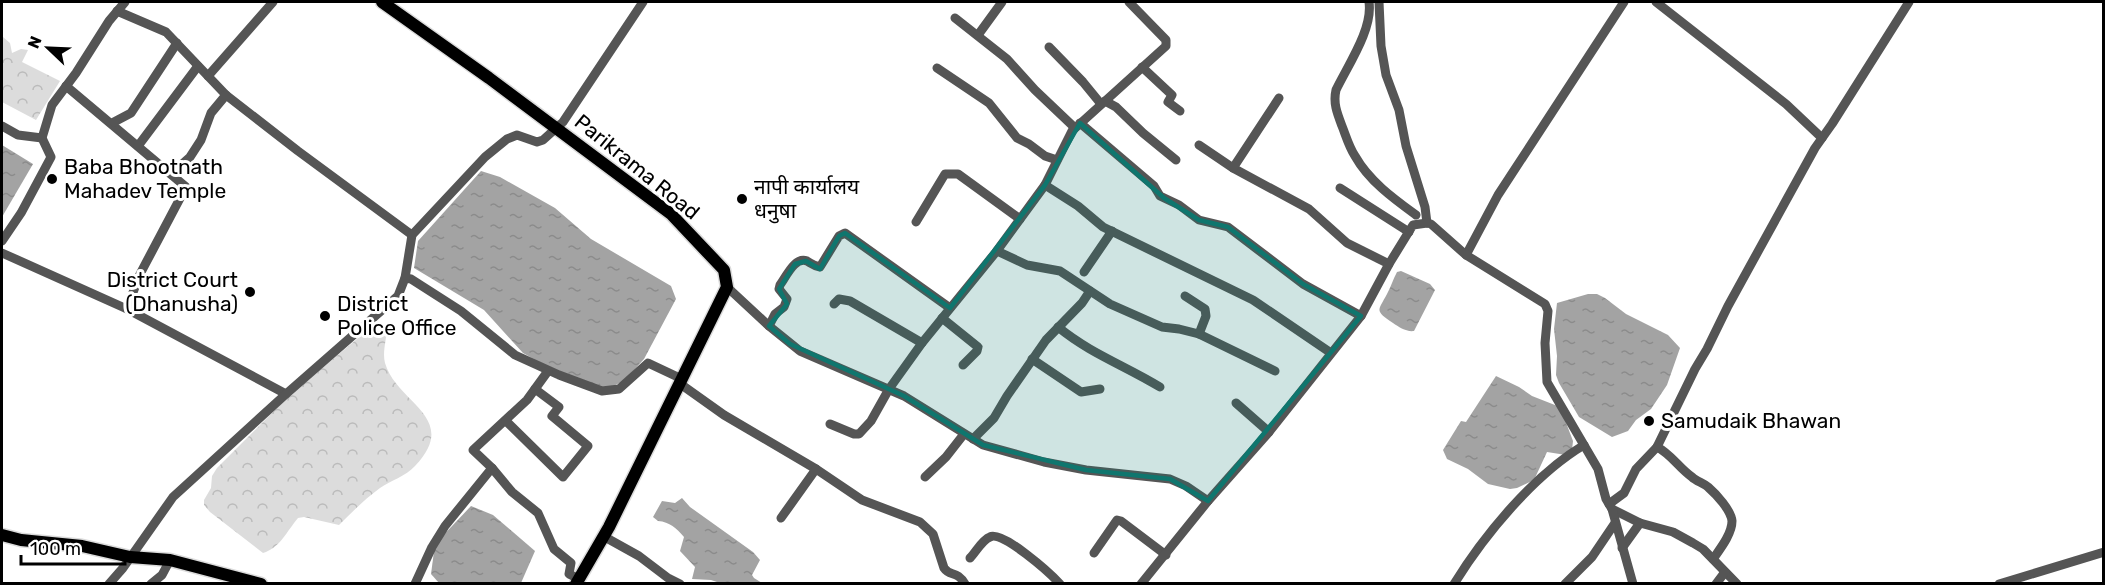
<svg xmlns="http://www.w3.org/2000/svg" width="2105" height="585" viewBox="0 0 2105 585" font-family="Rubik,'Noto Sans Devanagari',sans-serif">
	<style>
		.park { fill: url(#park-crowns) }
		.water { fill: url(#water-ripples) }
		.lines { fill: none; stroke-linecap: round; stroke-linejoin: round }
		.major-casing { stroke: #dbdbdb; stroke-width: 15 }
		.minor { stroke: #555; stroke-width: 9 }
		.major { stroke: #000; stroke-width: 12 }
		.marked { fill: #0f766e; fill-opacity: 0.2; stroke: #0f766e; stroke-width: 4.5; stroke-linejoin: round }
		.poi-dot { fill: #000; stroke: #fff; stroke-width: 2 }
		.labels { text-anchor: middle; stroke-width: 6; stroke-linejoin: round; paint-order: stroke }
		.poi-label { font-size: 21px; fill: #000; stroke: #fff; text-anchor: start }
		.street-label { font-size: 21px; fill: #000; stroke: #fff }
	</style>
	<defs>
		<pattern id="park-crowns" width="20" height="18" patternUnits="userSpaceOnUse" patternTransform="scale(1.5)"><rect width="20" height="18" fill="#dcdcdc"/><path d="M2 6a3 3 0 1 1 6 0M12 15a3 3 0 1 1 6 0" fill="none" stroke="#bbb"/></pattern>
		<pattern id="water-ripples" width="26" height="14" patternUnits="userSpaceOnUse" patternTransform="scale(1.5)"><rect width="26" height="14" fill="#a3a3a3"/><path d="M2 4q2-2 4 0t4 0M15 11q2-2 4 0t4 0" fill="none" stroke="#8b8b8b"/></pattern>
	</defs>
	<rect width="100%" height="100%" fill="#fff"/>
	<!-- park -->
	<g class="park">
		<polygon points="3,37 10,43 12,53 21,49 28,50 22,62 60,81 36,120 2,102 2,39"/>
		<path d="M376 323H381L387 327C387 338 382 352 385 363 397 404 461 417 415 466 406 476 390 481 380 488 365 499 352 512 339 525L304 517 298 518C287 531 280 548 263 553L210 512 204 505V500L211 488 212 476 217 468 290 395Z"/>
	</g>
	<!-- water -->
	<g class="water">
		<polygon points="2,145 33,164 2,217"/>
		<polygon points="481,171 500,177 555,208 591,239 671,286 676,299 644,359 624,381 604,390 575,382 523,353 484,310 414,268 418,241"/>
		<path d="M1401 271 1430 284 1435 290 1414 331C1406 332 1399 327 1393 323 1374 310 1378 311 1387 294 1391 287 1393 279 1397 272Z"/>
		<polygon points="1588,294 1597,294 1605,298 1626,314 1668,335 1680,348 1667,385 1651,409 1636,420 1628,431 1612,437 1579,417 1559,383 1556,375 1557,356 1554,329 1557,303"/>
		<polygon points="1496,376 1519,387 1532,396 1560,407 1573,441 1572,450 1566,455 1547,452 1534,480 1517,488 1510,489 1488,484 1468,469 1447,459 1443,450 1461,421 1466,422"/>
		<path d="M682 498 690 507 753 552 760 560 752 575 754 578 762 583H720L711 580 692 579 695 567 680 551 684 537C676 528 670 522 658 521L653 517 662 501 675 503Z"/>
		<polygon points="471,506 493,515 535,551 521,583 439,583 431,574 435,544"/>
	</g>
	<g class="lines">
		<!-- major casing -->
		<g class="major-casing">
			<g id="major">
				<polyline points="382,2 489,78 671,214 724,270 727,287 609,527 576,584"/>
				<polyline points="2,535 21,540 82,546 130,557 170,560 261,584"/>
			</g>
		</g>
		<!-- minor -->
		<g class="minor">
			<path d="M1369 2C1373 29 1348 65 1336 90 1333 103 1337 113 1342 126 1346 136 1349 147 1355 156 1369 181 1394 199 1416 215"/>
			<polyline points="1379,2 1381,46 1386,75 1399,110 1406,146 1425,207 1427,223"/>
			<polyline points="1656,2 1786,104 1822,138"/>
			<polyline points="117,11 166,32 226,95 298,151 412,235"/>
			<polyline points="955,18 1007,59 1035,90 1075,128"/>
			<polyline points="978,35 1002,2"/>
			<polyline points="1049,47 1083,82 1101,104"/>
			<polyline points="1142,67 1172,95 1168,102 1180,111"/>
			<polyline points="937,68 989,103 1017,138 1029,144 1045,156 1057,160"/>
			<polyline points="208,76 273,2"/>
			<polyline points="66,86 186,187 139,276 127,309"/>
			<polyline points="1105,101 1116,107 1143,133 1176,160"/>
			<polyline points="114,122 131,113 177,43"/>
			<polyline points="1080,123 1154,186 1160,196 1179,205 1199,220 1228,227 1303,284 1361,316"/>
			<polyline points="2,126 18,135 42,138 51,157 21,213 2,241"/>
			<polyline points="42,138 52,105 76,73 109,21 125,2"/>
			<polyline points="1199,145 1233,168 1309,209 1347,243 1389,264"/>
			<polyline points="138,146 198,66"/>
			<polyline points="1233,168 1279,98"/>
			<polyline points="171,174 190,157 201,140 211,113 226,95"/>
			<polyline points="1045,185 1078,206 1103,227 1253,300 1331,353"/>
			<polyline points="1340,188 1409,232"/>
			<polyline points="916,222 945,174 958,174 1020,219"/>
			<polyline points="997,251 1027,265 1060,271 1110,304 1162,327 1179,329 1199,334 1275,371"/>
			<polyline points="2,253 127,309 286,394"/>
			<polyline points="1466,255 1498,195 1624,2"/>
			<polyline points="1084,272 1112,231"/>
			<polyline points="405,278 411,279 461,311 515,355 559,375 602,391 619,389 648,363 682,379"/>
			<polyline points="727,287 769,326 800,351 904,396 983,445 1044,462 1086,470 1170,479 1186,486 1208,501"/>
			<polyline points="1185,296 1205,309 1206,316 1199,334"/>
			<polyline points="834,304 839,299 850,301 922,343"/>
			<polyline points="942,318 978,347 977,351 963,365"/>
			<path d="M769 326 775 314 784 307 787 299 779 289 780 285C786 277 795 256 807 261 812 264 814 266 820 267L839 236 845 233 950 308"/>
			<path d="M1058 327C1091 354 1124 365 1160 387"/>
			<polyline points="1032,359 1081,392 1100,389"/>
			<polyline points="548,371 527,400 473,450 492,468 512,492 538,513 554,549 571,563 569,574 579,579"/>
			<path d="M679 383 724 415 816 469 862 500 920 522 933 534 944 568C950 577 957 570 965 584"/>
			<polyline points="1236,403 1269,432"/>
			<polyline points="506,421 563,477 588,446 552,416 559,407 535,389"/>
			<polyline points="830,424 854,434 859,434 871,421 889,389 922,343 996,252 1045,185 1072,131 1166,46 1166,40 1129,2"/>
			<polyline points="973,439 994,418 1007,396 1046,340 1082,303 1090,291"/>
			<path d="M1657 447C1671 454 1679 468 1692 477 1696 481 1703 483 1708 487 1716 494 1731 510 1732 521 1732 534 1720 549 1713 559"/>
			<polyline points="925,477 946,457 964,434"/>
			<polyline points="1609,504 1624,493 1636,469 1657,447 1695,369 1707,349 1728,306 1815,148 1832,124 1909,2"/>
			<polyline points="1612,509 1640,523 1673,532 1693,543 1703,549 1737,584"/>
			<polyline points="781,518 816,469"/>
			<polyline points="603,536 639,556 668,578 680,584"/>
			<polyline points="1622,548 1640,523"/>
			<polyline points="1094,553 1117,520 1121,521 1166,555"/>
			<path d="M970 558C976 552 982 540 990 537 1002 530 1050 573 1060 584"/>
			<polyline points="109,584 123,568 173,497 286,394 398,296 405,278 412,235 485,157 507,139 517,135 537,142 543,140 563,122 643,2"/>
			<polyline points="151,584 162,575 170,560"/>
			<polyline points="415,584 432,547 445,526 492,468"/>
			<polyline points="1141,584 1208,501 1269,432 1361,316 1389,264 1413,225 1427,223 1431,224 1466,255 1545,304 1548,311 1545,343 1547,382 1598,469 1606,499 1612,509 1633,584"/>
			<path d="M1454 584C1485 534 1534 475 1584 445"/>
			<polyline points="1565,584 1592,557 1615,523"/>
			<polyline points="1716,584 1725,572"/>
			<polyline points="1999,584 2104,552"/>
		</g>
		<!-- major -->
		<use href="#major" class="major"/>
	</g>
	<!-- marked area -->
	<path class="marked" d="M1080 123 1164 198 1199 220 1228 227 1303 284 1361 316 1208 501 1170 479 1086 470 983 445 904 396 790 344 769 326 787 304 779 289 795 264 806 261 820 269 839 236 845 233 950 308 1045 185Z"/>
	<!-- markers -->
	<g class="poi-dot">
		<circle cx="52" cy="179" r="6"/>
		<circle cx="742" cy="199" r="6"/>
		<circle cx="250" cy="292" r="6"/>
		<circle cx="325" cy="316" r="6"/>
		<circle cx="1649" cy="421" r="6"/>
	</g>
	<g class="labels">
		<!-- poi labels -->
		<g class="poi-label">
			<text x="64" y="174">Baba Bhootnath<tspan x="64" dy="24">Mahadev Temple</tspan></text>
			<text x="754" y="194">नापी कार्यालय<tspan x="754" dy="24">धनुषा</tspan></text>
			<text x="238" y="287" text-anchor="end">District Court<tspan x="238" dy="24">(Dhanusha)</tspan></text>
			<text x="337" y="311">District<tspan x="337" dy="24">Police Office</tspan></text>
			<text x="1661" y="428">Samudaik Bhawan</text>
		</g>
		<!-- street labels -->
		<g class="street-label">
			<text transform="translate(637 167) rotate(39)" y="7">Parikrama Road</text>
		</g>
	</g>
	<!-- border -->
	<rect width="2105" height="585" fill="none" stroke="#000000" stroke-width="6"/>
	<!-- north arrow -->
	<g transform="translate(48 48) rotate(293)" stroke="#ffffff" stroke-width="4.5" paint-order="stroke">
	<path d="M0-4.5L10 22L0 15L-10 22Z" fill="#000000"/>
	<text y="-9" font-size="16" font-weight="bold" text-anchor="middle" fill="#000000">N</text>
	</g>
	<!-- scale -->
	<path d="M21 555v9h104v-9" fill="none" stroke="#000000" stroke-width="3"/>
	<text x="30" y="555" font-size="18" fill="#000000" stroke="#ffffff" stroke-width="4.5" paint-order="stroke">100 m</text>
</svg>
